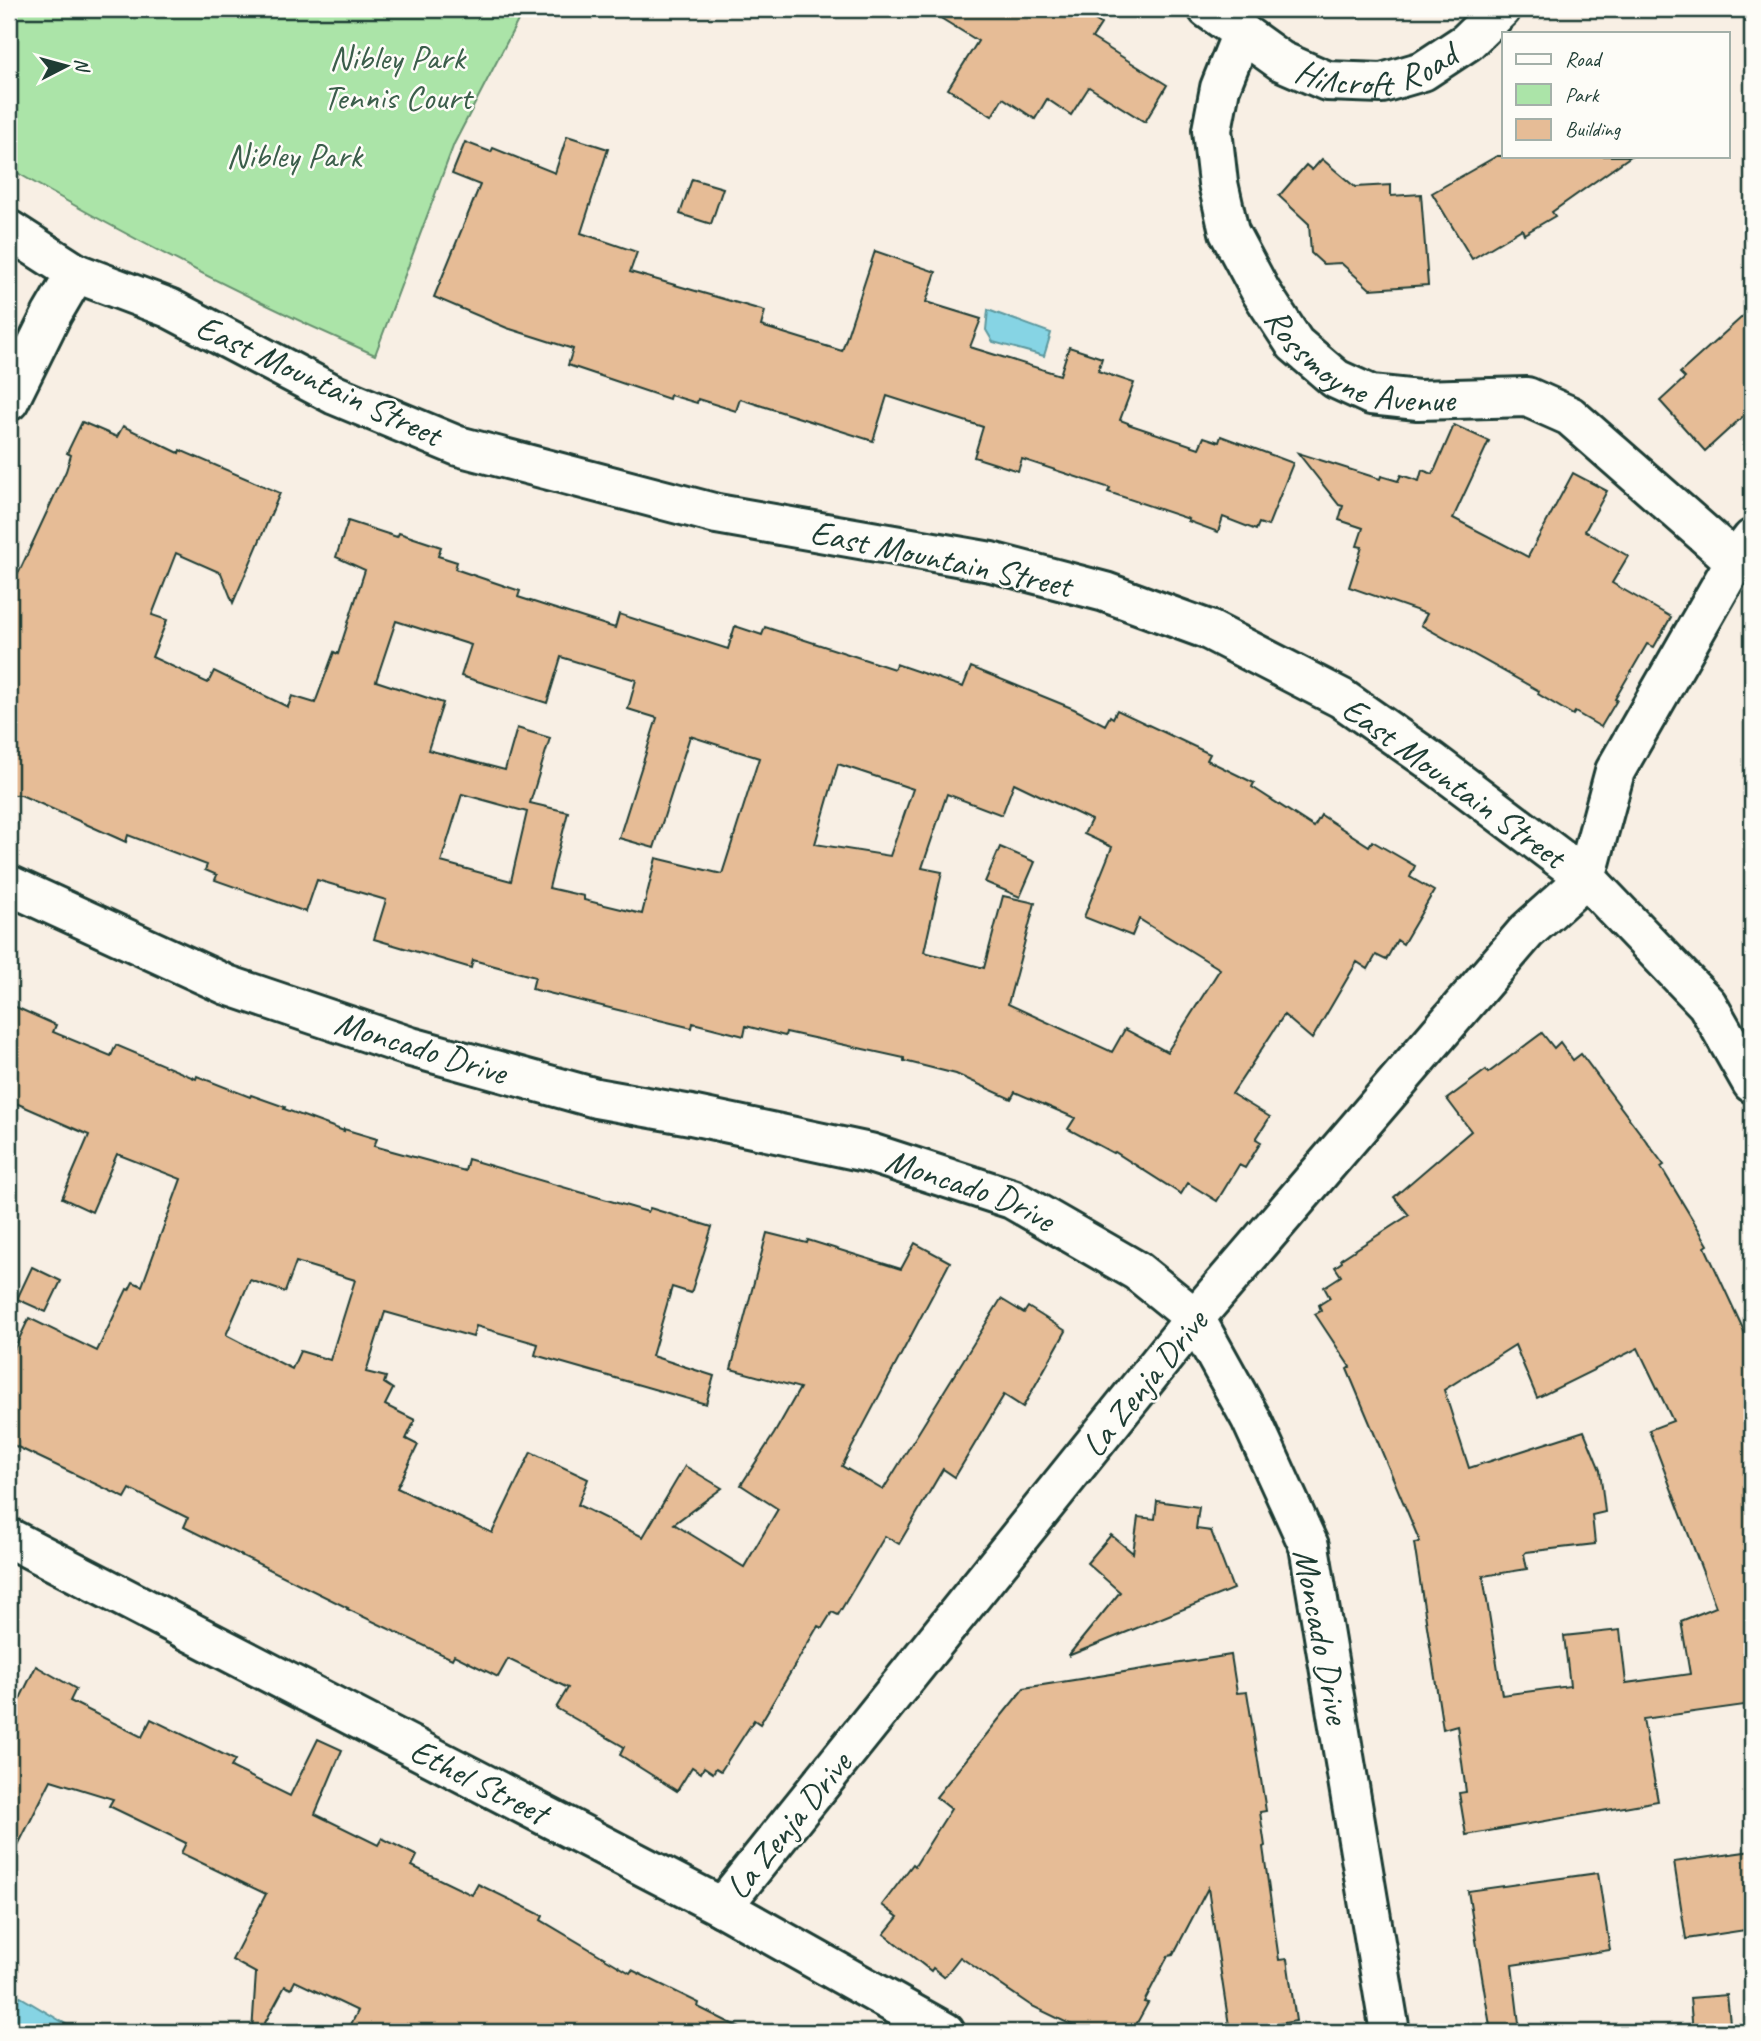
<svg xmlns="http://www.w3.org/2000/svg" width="1761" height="2041" viewBox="0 0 1761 2041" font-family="Caveat,sans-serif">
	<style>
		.green { fill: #abe4a8; stroke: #65906e; stroke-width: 2 }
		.water { fill: #86d4e4; stroke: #5d989e; stroke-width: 2 }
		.building { fill: #e6bc96; stroke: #1f3d34; stroke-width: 2; fill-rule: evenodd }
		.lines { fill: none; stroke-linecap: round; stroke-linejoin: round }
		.minor-casing { stroke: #1f3d34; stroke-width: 44 }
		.tertiary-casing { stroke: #1f3d34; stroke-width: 44 }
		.minor { stroke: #fdfcf7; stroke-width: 38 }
		.tertiary { stroke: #fdfcf7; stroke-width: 38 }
		.labels { text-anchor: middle; stroke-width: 5; stroke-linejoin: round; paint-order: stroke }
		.street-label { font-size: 35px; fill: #1f3d34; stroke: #fdfcf7 }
		.park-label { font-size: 35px; fill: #3b5e4b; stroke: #fdfcf7 }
	</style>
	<rect width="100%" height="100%" fill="#f8efe4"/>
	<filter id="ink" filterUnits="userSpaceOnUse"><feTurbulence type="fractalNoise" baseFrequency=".0143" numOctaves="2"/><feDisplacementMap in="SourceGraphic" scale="14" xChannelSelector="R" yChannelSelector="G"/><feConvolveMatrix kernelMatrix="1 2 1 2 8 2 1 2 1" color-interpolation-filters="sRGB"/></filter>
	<g filter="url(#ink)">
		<!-- green -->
		<path class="green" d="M9 9H524L454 144 375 355C250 300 127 237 9 168Z"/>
		<!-- water -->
		<g class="water">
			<polygon points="988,310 1051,333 1044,356 993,342 986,330"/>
			<polygon points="9,1990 79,2032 9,2032"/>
		</g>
		<!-- building -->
		<g class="building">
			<polygon points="926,9 1077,9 1101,24 1092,38 1167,85 1145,122 1089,87 1071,115 1047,99 1035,119 1003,98 992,116 948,89 978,41"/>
			<polygon points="567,136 608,149 581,233 637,252 630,272 765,311 761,326 842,351 875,251 936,272 926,302 981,319 970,347 1060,375 1069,347 1102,358 1098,371 1134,383 1120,420 1128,423 1128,424 1199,448 1204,437 1219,442 1221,436 1293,463 1268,526 1259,523 1256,530 1223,517 1218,532 1188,521 1189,519 1108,492 1110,488 1022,459 1018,471 974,457 983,427 887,396 873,441 740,399 736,411 698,399 697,403 670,395 669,399 568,365 573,349 507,328 434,297 480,185 452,174 465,142 491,152 493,148 555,173"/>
			<polygon points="1497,156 1631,156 1552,212 1555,216 1524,234 1522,229 1472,259 1432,193"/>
			<polygon points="1322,159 1355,187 1391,185 1391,196 1421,194 1428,285 1370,289 1341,263 1323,264 1311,253 1309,224 1279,196 1306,165 1312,170"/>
			<polygon points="692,179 723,188 711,224 680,214"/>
			<polygon points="1752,308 1752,408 1705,451 1660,401 1685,378 1680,373"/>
			<path d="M82 422 117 437 123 426 179 453 180 450 280 493 233 603 221 573 176 553 152 615 167 620 152 657 208 683 214 671 288 707 292 696 315 703 334 652 338 654 365 570 336 557 348 521 397 537 399 533 441 547 438 556 457 562 455 569 520 591 518 597 615 628 619 614 728 649 735 626 762 635 765 627 894 669 896 664 963 687 971 667 1074 709 1105 725 1110 716 1113 718 1117 710 1210 754 1207 760 1254 783 1252 787 1314 827 1321 815 1369 846 1372 841 1415 866 1410 877 1434 891 1403 944 1397 940 1386 960 1376 955 1368 969 1357 962 1312 1039 1284 1015 1232 1094 1270 1117 1256 1139 1261 1142 1245 1168 1239 1165 1217 1201 1188 1183 1181 1194 1115 1152 1113 1153 1068 1129 1075 1118 1015 1092 1011 1099 956 1074 904 1061V1058L786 1032 785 1036 746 1026 744 1036 693 1023 692 1028 532 989 535 977 473 960 471 968 374 939 386 900 317 880 306 912 215 880 217 875 205 870 207 865 128 835 126 842 21 795H9V566L19 572 66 471 71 455 67 453ZM396 621 471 645 461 676 547 703 561 657 636 680 628 709 657 718 619 838 654 848 690 736 759 758 722 874 656 858 642 914 584 900V896L549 888 568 812 530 803 550 738 517 728 505 770 428 750 443 703 376 681ZM838 764 913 789 890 856 815 844ZM1014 783 1091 820 1084 834 1112 847 1084 917 1132 936 1139 919 1220 969 1167 1052 1125 1029 1112 1052 1008 1004 1035 903 1003 896 984 968 924 952 942 872 922 868 947 794 1002 815ZM462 794 527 812 511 881 441 862Z"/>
			<polygon points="1454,425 1489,441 1453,518 1528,557 1573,473 1607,491 1585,531 1628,556 1612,583 1671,617 1654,647 1647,644 1615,699 1617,700 1601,727 1575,712 1573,715 1538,694 1539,691 1421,625 1427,614 1349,587 1362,547 1357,546 1363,528 1339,520 1343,506 1339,505 1298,453 1380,479 1381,476 1398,481 1401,475 1419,481 1422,470 1433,474"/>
			<polygon points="1000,847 1035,862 1020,897 985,882"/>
			<path d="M9 1004 56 1025 53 1032 111 1056 116 1045 196 1079 197 1076 250 1097 251 1095 285 1107 284 1109 344 1131V1129L377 1139 374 1146 465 1171 468 1159 648 1212 650 1208 712 1227 691 1293 672 1287 652 1356 714 1376 706 1404 535 1355 538 1344 476 1326 473 1337 385 1312 366 1372 386 1377 384 1383 393 1389 385 1405 415 1420 406 1439 418 1445 397 1488 492 1533 531 1452 588 1479 578 1505 643 1537 685 1466 722 1488 674 1524 744 1567 778 1509 741 1485 774 1434 800 1388 731 1369 767 1233 807 1243 808 1240 901 1269 915 1243 950 1262 842 1466 883 1490 1001 1299 1024 1313 1028 1307 1066 1331 1023 1407 1004 1395 955 1477 943 1469 899 1544 885 1536 838 1615 832 1612 822 1628 818 1626 760 1724 754 1720 721 1771 716 1768 713 1773 704 1767 701 1773 692 1767 677 1791 620 1755 624 1747 556 1708 568 1688 508 1659 498 1677 454 1655 452 1659 347 1609 348 1608 184 1527 188 1518 130 1489 125 1498 9 1443V1360L29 1318 97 1351 127 1289 129 1290 133 1282 142 1286 181 1179 117 1154 92 1212 62 1198 89 1135 9 1100ZM296 1262 355 1280 330 1360 300 1351 292 1369 226 1335 250 1280 285 1292Z"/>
			<path d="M1542 1033 1554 1048 1560 1042 1573 1060 1581 1054 1664 1165 1661 1167 1708 1245 1705 1247 1752 1348V1704L1643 1719 1658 1801 1466 1835 1459 1793 1466 1792 1457 1725 1443 1729 1414 1543 1420 1542 1347 1369 1350 1367 1315 1314 1321 1311 1319 1305 1330 1298 1324 1287 1341 1276 1335 1267 1342 1262 1341 1259 1409 1215 1394 1197 1471 1131 1447 1099 1486 1070 1488 1073ZM1515 1345 1537 1398 1638 1348 1673 1421 1649 1430 1716 1607 1681 1621 1690 1674 1626 1683 1620 1630 1564 1636 1570 1686 1502 1695 1483 1576 1527 1569 1524 1554 1526 1552 1595 1544 1592 1515 1605 1512 1600 1470 1584 1431 1469 1468 1444 1390Z"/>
			<polygon points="32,1267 61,1281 46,1312 17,1299"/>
			<polygon points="1157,1501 1199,1507 1196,1529 1211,1531 1233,1589 1068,1656 1120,1592 1087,1563 1111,1535 1133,1553 1138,1517 1155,1519"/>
			<polygon points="1231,1655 1237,1693 1247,1692 1266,1811 1260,1812 1265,1846 1263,1847 1279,1960 1287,1959 1296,2021 1230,2032 1208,1888 1173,1955 1168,1956 1144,2002 1148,2003 1132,2032 1086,2032 1030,2005 960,1957 944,1977 933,1968 931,1971 884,1934 898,1917 882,1905 913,1864 915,1866 951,1809 936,1797 1024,1688"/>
			<polygon points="36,1666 76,1689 70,1701 142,1737 151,1719 235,1760 231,1767 290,1796 318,1739 342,1750 315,1814 378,1845 382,1838 417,1856 412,1866 472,1895 478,1884 543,1916 541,1920 630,1973 632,1970 699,2003 698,2007 748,2032 347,2032 358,2011 295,1981 291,1989 285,1986 260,2032 252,2032 256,1973 232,1960 266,1894 181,1853 186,1843 109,1806 113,1799 51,1780 9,1863 9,1721"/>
			<polygon points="1752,1851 1752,1929 1686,1939 1674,1862"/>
			<polygon points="1598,1873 1610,1950 1512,1965 1520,2032 1491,2032 1468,1891"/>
			<polygon points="1727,1995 1731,2032 1693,2032 1690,1998"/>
		</g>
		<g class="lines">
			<!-- minor casing -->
			<g class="minor-casing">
				<g id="minor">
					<path id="s1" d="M1208 9 1242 33 1220 88 1212 130 1218 183 1229 232 1261 292 1295 344 1336 379 1371 395 1418 400 1527 397 1570 416 1735 561"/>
					<path id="s2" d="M1242 33 1281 61 1327 81 1382 83 1423 71 1467 42 1501 9"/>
					<polyline points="9,401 52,314 76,273"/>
					<path id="s3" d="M9 885 227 985 411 1047 596 1098 691 1115 870 1153 1012 1199 1137 1271 1195 1318 1251 1419 1309 1546 1390 2032"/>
					<polyline points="9,1538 722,1907 945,2032"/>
					<polyline points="722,1907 1195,1318 1527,931 1586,878 1615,771 1735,561 1752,539"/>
				</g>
			</g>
			<!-- tertiary casing -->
			<g class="tertiary-casing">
				<polyline id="tertiary" points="9,230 76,273 169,308 335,395 458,446 717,514 991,562 1105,592 1209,630 1341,698 1431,761 1586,878 1707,1004 1752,1083"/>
			</g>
			<!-- minor -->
			<use href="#minor" class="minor"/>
			<!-- tertiary -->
			<use href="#tertiary" class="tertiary"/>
		</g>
	</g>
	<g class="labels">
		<!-- street labels -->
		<g class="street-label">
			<text dy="12" stroke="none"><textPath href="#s2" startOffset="149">Hillcroft Road</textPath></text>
			<text dy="12" stroke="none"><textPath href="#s1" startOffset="446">Rossmoyne Avenue</textPath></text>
			<text transform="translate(319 380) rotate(25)" y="12">East Mountain Street</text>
			<text transform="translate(941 558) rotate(12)" y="12">East Mountain Street</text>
			<text transform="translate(1454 782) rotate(36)" y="12">East Mountain Street</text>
			<text transform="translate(421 1047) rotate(17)" y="12">Moncado Drive</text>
			<text dy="12" stroke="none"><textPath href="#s3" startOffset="1012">Moncado Drive</textPath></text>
			<text transform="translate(1144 1383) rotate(-51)" y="12">La Zenja Drive</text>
			<text transform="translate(1322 1636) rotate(79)" y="12">Moncado Drive</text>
			<text transform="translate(479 1781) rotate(27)" y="12">Ethel Street</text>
			<text transform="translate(788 1825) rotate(-51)" y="12">La Zenja Drive</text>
		</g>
		<!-- park labels -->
		<g class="park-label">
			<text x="397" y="69">Nibley Park<tspan x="397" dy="40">Tennis Court</tspan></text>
			<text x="294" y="167">Nibley Park</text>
		</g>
	</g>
	<!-- margin -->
	<rect width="1761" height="2041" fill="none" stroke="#fdfcf7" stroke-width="35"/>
	<rect x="18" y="18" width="1726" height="2006" fill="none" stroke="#1f3d34" stroke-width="2.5" filter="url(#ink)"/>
	<!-- legend -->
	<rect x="1502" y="32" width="228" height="126" fill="#fdfcf7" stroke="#a4b0a9" stroke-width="2"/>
	<rect x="1516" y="54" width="35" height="10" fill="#fdfcf7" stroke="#a4b0a9" stroke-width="2"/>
	<text x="1565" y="66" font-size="21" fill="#1f3d34">Road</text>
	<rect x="1516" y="84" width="35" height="21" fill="#abe4a8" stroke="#a4b0a9" stroke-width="2"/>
	<text x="1565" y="102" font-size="21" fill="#1f3d34">Park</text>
	<rect x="1516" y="119" width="35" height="21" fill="#e6bc96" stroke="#a4b0a9" stroke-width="2"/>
	<text x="1565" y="136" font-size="21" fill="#1f3d34">Building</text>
	<!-- north arrow -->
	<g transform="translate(66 66) rotate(84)" stroke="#fdfcf7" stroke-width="5" paint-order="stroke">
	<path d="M0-5L12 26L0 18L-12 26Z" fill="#1f3d34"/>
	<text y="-10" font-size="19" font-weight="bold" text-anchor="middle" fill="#1f3d34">N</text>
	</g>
</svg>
